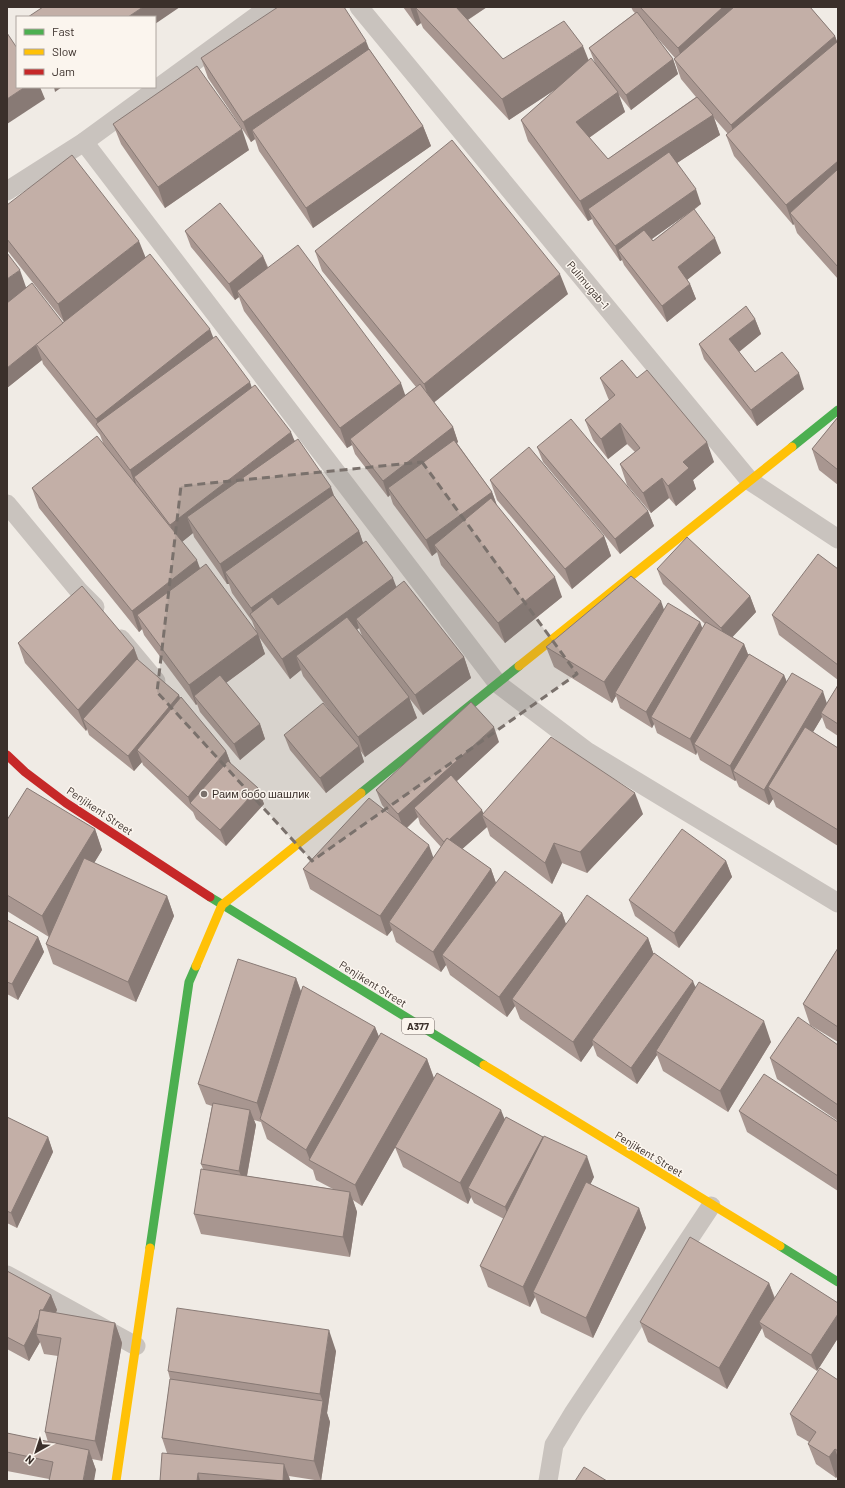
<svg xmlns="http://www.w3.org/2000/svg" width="845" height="1488" viewBox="0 0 845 1488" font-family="Barlow,sans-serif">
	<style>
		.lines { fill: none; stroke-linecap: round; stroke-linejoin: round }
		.street { stroke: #c9c3be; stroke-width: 19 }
		.fast { stroke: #4caf50; stroke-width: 9 }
		.slow { stroke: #ffc107; stroke-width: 9 }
		.jam { stroke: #c62828; stroke-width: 9 }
		.wall { fill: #a89690; fill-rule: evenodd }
		.shaded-wall { fill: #887a75 }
		.building { fill: #c3afa7; stroke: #887a75 }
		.marked { fill: #7a716c; fill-opacity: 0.2; stroke: #7a716c; stroke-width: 3; stroke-dasharray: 8 5; stroke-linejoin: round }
		.poi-dot { fill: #7a716c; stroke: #fbf5ee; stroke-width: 1.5 }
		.labels { text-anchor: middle; stroke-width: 3; stroke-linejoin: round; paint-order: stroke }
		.shield { fill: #fbf5ee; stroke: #756b66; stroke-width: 1 }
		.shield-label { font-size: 10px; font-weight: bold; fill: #3b302b }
		.street-label { font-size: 11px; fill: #3b302b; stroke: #fbf5ee }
		.poi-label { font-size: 11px; fill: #3b302b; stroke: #fbf5ee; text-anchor: start }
	</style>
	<rect width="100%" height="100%" fill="#f0ebe5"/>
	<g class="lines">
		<!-- street -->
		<g class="street">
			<polyline points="359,7 750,481 838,539"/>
			<polyline points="84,142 498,684 588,752 838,903"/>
			<polyline points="7,191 84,142 269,7"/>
			<polyline points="7,504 79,591 95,607"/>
			<polyline points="121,639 156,681"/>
			<polyline points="7,1275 136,1346"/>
			<polyline points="548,1481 554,1445 574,1412 711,1206"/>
		</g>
		<!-- fast -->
		<g class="fast">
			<polyline points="792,447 838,410"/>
			<polyline points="361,793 519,666"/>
			<polyline points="210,897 484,1065"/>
			<polyline points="780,1246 838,1282"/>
			<polyline points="150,1248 189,982 196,966"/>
		</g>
		<!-- slow -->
		<g class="slow">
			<polyline points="519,666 792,447"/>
			<polyline points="196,966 222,905 361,793"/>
			<polyline points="484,1065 780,1246"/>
			<polyline points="116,1481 150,1248"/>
		</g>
		<!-- jam -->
		<polyline class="jam" points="7,755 25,772 66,803 210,897"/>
	</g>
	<!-- wall -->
	<g class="wall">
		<path d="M403 7H487L468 20 503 59 589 61 595 63 589 48 635 13 633 11 631 7H810L835 36 837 42 838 41V279L797 233 794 224 793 225 734 156 726 135 728 134 714 118 720 135 677 163 701 204 694 210 721 253 687 280 690 284 696 299 667 322 624 265 622 260 620 261 594 224 592 219 588 221 528 141 521 120 559 87 509 120 423 28 421 23 417 26ZM653 33 675 58 674 59 681 79 696 97 608 159 589 138 625 112 618 94 631 110 678 74 673 59ZM687 214 653 241 652 239Z"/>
		<polygon points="369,49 423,126 431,146 313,228 259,151 255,139 251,142 208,78 201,58"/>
		<polygon points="113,124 249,150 165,208 121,144"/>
		<path d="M7 205 145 258 213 338 251 387 295 441 359 531 363 543 396 587 464 657 471 678 423 715 409 698 417 718 365 757 360 750 364 762 326 793 290 750 284 735 333 715 303 676 301 670 290 679 259 637 265 654 226 683 260 724 265 739 240 760 200 712 197 704 196 705 144 635 142 629 139 632 39 508 32 488 103 443 100 435 43 364 42 360 7 388 26 288 63 323 64 322 7 250ZM193 533 194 537 227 584H229L232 593 252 621 256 631 200 568 182 542ZM359 628 362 636 357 630Z"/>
		<polygon points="185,231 263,256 268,267 405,395 416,387 322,271 315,251 568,294 434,402 453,427 458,442 457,443 492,492 497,506 562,597 505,643 441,565 437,552 432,556 393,504 390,495 388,497 355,454 352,445 347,448 244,311 239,297 235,300 191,247"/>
		<polygon points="755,319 761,334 739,352 755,372 804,389 757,426 704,359 699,344"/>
		<polygon points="600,378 637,378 714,462 693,480 696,489 676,506 669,498 651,513 627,485 620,464 635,452 627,444 608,459 593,440 585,420 609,400 608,398"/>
		<polygon points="838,417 838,485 819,470 812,449"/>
		<polygon points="537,447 648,511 654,526 620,554 543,462"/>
		<polygon points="490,480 604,536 611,556 572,589 497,500"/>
		<polygon points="657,569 750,596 756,612 732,637 744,644 748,654 784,675 787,682 827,703 838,685 838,736 826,728 822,717 813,732 838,748 838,846 776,807 773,799 769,805 739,787 736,780 735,781 700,760 697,752 696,755 657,733 654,724 652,728 620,708 616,696 612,703 554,667 546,647 664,610 700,622 702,629 705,624 663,584"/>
		<polygon points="838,569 838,680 779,635 772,615"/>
		<polygon points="18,643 134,648 139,661 179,695 180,699 226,751 231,764 258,788 264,804 226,846 196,819 193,812 143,765 142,762 134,771 89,735 87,729 86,731 25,663"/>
		<path d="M499 742 457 781 484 814H643L587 873 562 863 552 884 490 836 487 827 462 849 491 869 496 883 562 913 566 924 648 938 653 953 696 987 771 1042 728 1112 663 1071 657 1055 637 1084 597 1056 593 1045 581 1062 520 1019 515 1006 507 1017 450 975 446 965 441 972 396 942 392 930 387 936 310 889 303 869 391 816 382 805 376 790ZM418 817 420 824 441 847 433 858 407 828Z"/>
		<polygon points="7,820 95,829 102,850 94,863 167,896 174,916 136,1002 53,964 46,944 49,937 7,911"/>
		<polygon points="726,861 732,877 679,948 635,916 629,900"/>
		<polygon points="7,920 38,937 44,952 18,1000 7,994"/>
		<polygon points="838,948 838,1042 810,1025 803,1004"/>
		<path d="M296 978 301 991 375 1027 379 1037 427 1059 434 1078 505 1119 543 1137V1138L594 1177 590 1184 639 1208 646 1228 593 1338 541 1313 535 1297 530 1307 488 1287 480 1266 504 1219 474 1203 471 1197 468 1204 403 1167 395 1147 396 1146 362 1206 353 1200 357 1212 350 1257 201 1234 194 1214 203 1169 201 1164 212 1106 206 1104 198 1084ZM254 1120 261 1122 267 1139 313 1170 316 1180 333 1189 247 1176 256 1125Z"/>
		<polygon points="838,1045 838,1121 777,1079 770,1058"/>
		<polygon points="739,1111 838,1122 838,1191 747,1132"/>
		<polygon points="7,1117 48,1137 53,1152 17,1228 7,1223"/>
		<polygon points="7,1271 51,1295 57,1310 56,1313 115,1323 122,1343 102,1461 92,1459 96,1470 49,1479 7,1471 7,1433 48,1442 45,1432 58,1356 44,1354 40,1342 29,1361 7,1349"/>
		<polygon points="769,1283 775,1298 838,1303 838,1338 817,1371 765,1337 762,1328 727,1389 648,1342 640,1322"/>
		<polygon points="336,1351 327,1413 330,1422 321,1481 289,1476 290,1481 160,1481 167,1453 162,1438 170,1379 168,1371"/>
		<polygon points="838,1380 838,1475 836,1478 816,1464 808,1444 809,1442 797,1435 790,1414"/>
	</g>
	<!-- shaded-wall -->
	<g class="shaded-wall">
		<polygon points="143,7 180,7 155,24 155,17 128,17"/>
		<polygon points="410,7 444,7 416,8 421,23 417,26"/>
		<polygon points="455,7 487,7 461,24"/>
		<polygon points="723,7 752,7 685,68 678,48"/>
		<polygon points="835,36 838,44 738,146 731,125"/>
		<polygon points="366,41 374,61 252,130 255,139 251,142 243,122"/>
		<polygon points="583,46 591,66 509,120 502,99"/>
		<polygon points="673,59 678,74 631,110 626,95"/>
		<polygon points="25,87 40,87 45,99 7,124 7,99"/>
		<polygon points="54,87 62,87 55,92"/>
		<polygon points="618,92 625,112 583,142 576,122"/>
		<polygon points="713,115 720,135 594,217 588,209 592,219 588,221 580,201"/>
		<polygon points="423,126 431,146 313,228 306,208"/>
		<polygon points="242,129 249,150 165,208 158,187"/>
		<polygon points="838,161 838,187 790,213 794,224 793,225 786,205"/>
		<polygon points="696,189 701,204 625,258 618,250 622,260 620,261 615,246"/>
		<polygon points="715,238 721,253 683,283 678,267"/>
		<polygon points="139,241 147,261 65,325 58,304"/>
		<polygon points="263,256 269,272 237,291 239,297 235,300 229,284"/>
		<polygon points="20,270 27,290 7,305 7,279"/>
		<polygon points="560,274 568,294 431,405 424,384"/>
		<polygon points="690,284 696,299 667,322 662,306"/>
		<polygon points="755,319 761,334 735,355 729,339"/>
		<polygon points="210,329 218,350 100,430 96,419"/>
		<polygon points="36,345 42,360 7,388 7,368"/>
		<polygon points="799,373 804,389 757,426 751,410"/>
		<polygon points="250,382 257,403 134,477 138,490 137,490 130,470"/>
		<polygon points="401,383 408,403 350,439 352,445 347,448 340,428"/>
		<polygon points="620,423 627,444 608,459 601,439"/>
		<polygon points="453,427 458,442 392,494 388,488 390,495 388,497 383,481"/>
		<polygon points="291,432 299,452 187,517 193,533 178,545 170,525"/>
		<polygon points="707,442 714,462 693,480 696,489 676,506 668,486 683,462"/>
		<polygon points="662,478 669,498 651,513 643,493"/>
		<polygon points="331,487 338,507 225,572 229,584 227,584 220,564"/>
		<polygon points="492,492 498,508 434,545 437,552 432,556 426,540"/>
		<polygon points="648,511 654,526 620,554 615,539"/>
		<polygon points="359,531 366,552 255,621 251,608"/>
		<polygon points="604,536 611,556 572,589 565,569"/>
		<polygon points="197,560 204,580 137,615 142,629 139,632 132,611"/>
		<polygon points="555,577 562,597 505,643 498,623"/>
		<polygon points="393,578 401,599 356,619 359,628 305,668 296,656 301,670 290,679 282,659"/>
		<polygon points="750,596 756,612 726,644 721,628"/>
		<polygon points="661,601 668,621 615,693 616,696 612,703 604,682"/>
		<polygon points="700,622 706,638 651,717 654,724 652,728 646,712"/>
		<polygon points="258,634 265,654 200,702 194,696 197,704 196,705 189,685"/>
		<polygon points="744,644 750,660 694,744 697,752 696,755 690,739"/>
		<polygon points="134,648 141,668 83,719 87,729 86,731 78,710"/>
		<polygon points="464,657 471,678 423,715 415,695"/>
		<polygon points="784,675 790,691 733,771 736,780 735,781 730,766"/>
		<polygon points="823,691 828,707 821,713 822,717 777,792 768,787 773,799 769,805 764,790"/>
		<polygon points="179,695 184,711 137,750 142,762 134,771 128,756"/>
		<polygon points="409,697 417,718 365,757 358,737"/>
		<polygon points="260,724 265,739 240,760 234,744"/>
		<polygon points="494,727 499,742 420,815 414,808 418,817 404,830 398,814"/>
		<polygon points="359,746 364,762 326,793 320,778"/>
		<polygon points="226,751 232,767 190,803 193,812 188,797"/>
		<polygon points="258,788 264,804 226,846 220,830"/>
		<polygon points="635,793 643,814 587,873 580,852"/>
		<polygon points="482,810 485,817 482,815 487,827 451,859 445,843"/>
		<polygon points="95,829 102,850 49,937 42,916"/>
		<polygon points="554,843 562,863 552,884 545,863"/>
		<polygon points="429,845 436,865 389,922 392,930 387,936 380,916"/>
		<polygon points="726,861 732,877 679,948 674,933"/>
		<polygon points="491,869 498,889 442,955 446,965 441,972 433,952"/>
		<polygon points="167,896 174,916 136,1002 128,982"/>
		<polygon points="562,913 569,933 512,999 515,1006 507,1017 499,997"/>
		<polygon points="38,937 44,952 18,1000 12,984"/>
		<polygon points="648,938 655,958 592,1040 593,1045 581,1062 573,1042"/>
		<polygon points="296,978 303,998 263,1121 257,1103"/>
		<polygon points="693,981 699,996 656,1051 657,1055 637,1084 631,1068"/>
		<polygon points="764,1021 771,1042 728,1112 720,1091"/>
		<polygon points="375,1027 383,1047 310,1160 306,1150"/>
		<polygon points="427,1059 434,1079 362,1206 355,1185"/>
		<polygon points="250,1110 256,1125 245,1186 239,1171"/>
		<polygon points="501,1110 509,1130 468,1188 471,1197 468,1204 460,1183"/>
		<polygon points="48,1137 53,1152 17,1228 11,1213"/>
		<polygon points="543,1137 548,1152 510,1223 505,1207"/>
		<polygon points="587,1156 594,1177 537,1294 533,1292 535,1297 530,1307 523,1287"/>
		<polygon points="350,1192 357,1212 350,1257 343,1237"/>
		<polygon points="639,1208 646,1228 593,1338 586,1318"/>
		<polygon points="769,1283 776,1303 759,1322 762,1328 727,1389 719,1368"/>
		<polygon points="51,1295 57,1310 44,1335 36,1334 40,1342 29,1361 24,1346"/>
		<polygon points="838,1314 838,1338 817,1371 811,1355"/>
		<polygon points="115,1323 122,1343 102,1461 95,1441"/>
		<polygon points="329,1330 336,1351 327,1413 330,1422 321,1481 314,1461 323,1402 320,1394"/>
		<polygon points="835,1449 838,1458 838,1475 836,1478 829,1457"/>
		<polygon points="89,1450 96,1470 94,1481 83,1481"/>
		<polygon points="284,1464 290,1480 290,1481 283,1481"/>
		<polygon points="198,1473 200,1481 197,1481"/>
	</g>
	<!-- building -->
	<g class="building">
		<polygon points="43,7 143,7 128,17 28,17"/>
		<polygon points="278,7 344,7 366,41 243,122 201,58"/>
		<polygon points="417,7 456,7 503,59 564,21 583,46 502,99 416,8"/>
		<polygon points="640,7 723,7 678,48"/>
		<polygon points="734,7 810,7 835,36 731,125 674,59"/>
		<polygon points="637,12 673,59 626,95 589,48"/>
		<polygon points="7,33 17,48 17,87 25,87 7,99"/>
		<polygon points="838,41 838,161 786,205 726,135"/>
		<polygon points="369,49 423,126 306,208 252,130"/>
		<polygon points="591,58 618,92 576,122 608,159 697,97 713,115 580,201 521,120"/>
		<polygon points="197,66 242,129 158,187 113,124"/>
		<polygon points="452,140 560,274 424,384 315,251"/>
		<polygon points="669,152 696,189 615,246 588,209"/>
		<polygon points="72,155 139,241 58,304 7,239 7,205"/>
		<polygon points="838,169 838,267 790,213"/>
		<polygon points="220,203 263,256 229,284 185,231"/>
		<polygon points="694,209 715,238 678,267 690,284 662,306 618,250 644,230 653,241"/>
		<polygon points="298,245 401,383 340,428 237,291"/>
		<polygon points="7,253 20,270 7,279"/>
		<polygon points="150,254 210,329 96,419 36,344"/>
		<polygon points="32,283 63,323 7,368 7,303"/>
		<polygon points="746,306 755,319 729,339 755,372 782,352 799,373 751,410 699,344"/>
		<polygon points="216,336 250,382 130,470 96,424"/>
		<polygon points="622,360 637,378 647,370 707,442 683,462 689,468 668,486 662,478 643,493 620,464 640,448 620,423 601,439 585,420 615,395 600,378"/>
		<polygon points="420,384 453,427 383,481 350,439"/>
		<polygon points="255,385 291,432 170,525 134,477"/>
		<polygon points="838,417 838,470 812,449"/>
		<polygon points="571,419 648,511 615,539 537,447"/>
		<polygon points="97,436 197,560 132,611 32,488"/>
		<polygon points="298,439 331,487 220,564 187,517"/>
		<polygon points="454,440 492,492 426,540 388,488"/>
		<polygon points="529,447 604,536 565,569 490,480"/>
		<polygon points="333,495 359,531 251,608 225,572"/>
		<polygon points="491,498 555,577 498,623 434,545"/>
		<polygon points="687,537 750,596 721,628 657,569"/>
		<polygon points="366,541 393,578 282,659 250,614 272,597 278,605"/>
		<polygon points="818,554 838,569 838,665 772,615"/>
		<polygon points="206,564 258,634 189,685 137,615"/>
		<polygon points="631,576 661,601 604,682 546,647"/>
		<polygon points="404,581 464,657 415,695 356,619"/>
		<polygon points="82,586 134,648 78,710 18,643"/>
		<polygon points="668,603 700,622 646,712 615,693"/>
		<polygon points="347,617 409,697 358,737 296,656"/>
		<polygon points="706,622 744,644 690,739 651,717"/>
		<polygon points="749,654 784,675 730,766 694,744"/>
		<polygon points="137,659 179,695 128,756 83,719"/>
		<polygon points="792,673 823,691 764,790 733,771"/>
		<polygon points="220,675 260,724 234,744 194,696"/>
		<polygon points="838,685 838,724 821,713"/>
		<polygon points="181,697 226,751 188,797 137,750"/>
		<polygon points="471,702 494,727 398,814 376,790"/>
		<polygon points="323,703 359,746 320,778 284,735"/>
		<polygon points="805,727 838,748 838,830 768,787"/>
		<polygon points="551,737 635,793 580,852 554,843 545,863 482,815"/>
		<polygon points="228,761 258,788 220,830 190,803"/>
		<polygon points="451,775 482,810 449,840 447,838 444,842 414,808"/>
		<polygon points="27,788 95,829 42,916 7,895 7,820"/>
		<polygon points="369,798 429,845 380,916 303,869"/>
		<polygon points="682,829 726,861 674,933 629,900"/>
		<polygon points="447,838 491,869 433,952 389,922"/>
		<polygon points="84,858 167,896 128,982 46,944"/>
		<polygon points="505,871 562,913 499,997 442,955"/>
		<polygon points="587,895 648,938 573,1042 512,999"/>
		<polygon points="7,920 38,937 12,984 7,982"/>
		<polygon points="838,948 838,1027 803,1004"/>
		<polygon points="654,953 693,981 631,1068 592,1040"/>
		<polygon points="238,959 296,978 257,1103 198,1084"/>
		<polygon points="699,982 764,1021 720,1091 656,1051"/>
		<polygon points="303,986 375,1027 306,1150 260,1119"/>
		<polygon points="798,1017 838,1045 838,1105 770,1058"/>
		<polygon points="381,1033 427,1059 355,1185 309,1160"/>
		<polygon points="437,1073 501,1110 460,1183 395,1147"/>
		<polygon points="764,1074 838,1122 838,1176 739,1111"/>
		<polygon points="213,1103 250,1110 239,1171 201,1164"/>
		<polygon points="7,1117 48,1137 11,1213 7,1211"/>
		<polygon points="506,1117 543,1137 505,1207 468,1188"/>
		<polygon points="544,1136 587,1156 523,1287 480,1266"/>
		<polygon points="201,1169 350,1192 343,1237 194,1214"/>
		<polygon points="586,1182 639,1208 586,1318 533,1292"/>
		<polygon points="690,1237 769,1283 719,1368 640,1322"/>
		<polygon points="7,1271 51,1295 43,1310 40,1310 39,1317 24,1346 7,1337"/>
		<polygon points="791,1273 838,1303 838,1314 811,1355 759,1322"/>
		<polygon points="177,1308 329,1330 320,1394 168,1371"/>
		<polygon points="40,1310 115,1323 95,1441 45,1432 61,1338 36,1334"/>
		<polygon points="820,1368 838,1380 838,1451 835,1449 829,1457 808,1444 816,1432 790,1414"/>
		<polygon points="170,1379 323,1401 314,1461 162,1438"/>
		<polygon points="7,1433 89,1450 83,1481 49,1481 53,1462 7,1452"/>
		<polygon points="162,1453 284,1464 283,1481 198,1473 197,1481 160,1481"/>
		<polygon points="584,1467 607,1481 575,1481"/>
	</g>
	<!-- marked area -->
	<path class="marked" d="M422 462 577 674 312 861 157 692 181 486Z"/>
	<!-- markers -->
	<circle class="poi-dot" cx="204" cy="794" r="4"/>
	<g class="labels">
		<!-- shield labels -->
		<rect class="shield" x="402" y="1018" width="32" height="16" rx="3"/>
		<g class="shield-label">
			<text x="418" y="1030">A377</text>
		</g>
		<!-- street labels -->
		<g class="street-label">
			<text transform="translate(588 285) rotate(50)" y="4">Pulimugab-1</text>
			<text transform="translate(100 811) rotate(34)" y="4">Penjikent Street</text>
			<text transform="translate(373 984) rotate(32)" y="4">Penjikent Street</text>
			<text transform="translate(649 1154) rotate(31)" y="4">Penjikent Street</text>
		</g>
		<!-- poi labels -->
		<g class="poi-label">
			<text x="212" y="798">Раим бобо шашлик</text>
		</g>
	</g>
	<!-- border -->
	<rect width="845" height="1488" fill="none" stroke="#3b302b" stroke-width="16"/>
	<!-- legend -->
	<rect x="16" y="16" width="140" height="72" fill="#fbf5ee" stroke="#aea6a0"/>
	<rect x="24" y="29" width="20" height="6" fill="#4caf50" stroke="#aea6a0"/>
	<text x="52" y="36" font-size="12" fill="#3b302b">Fast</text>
	<rect x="24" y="49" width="20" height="6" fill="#ffc107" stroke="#aea6a0"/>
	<text x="52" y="56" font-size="12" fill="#3b302b">Slow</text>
	<rect x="24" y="69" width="20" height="6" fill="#c62828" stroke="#aea6a0"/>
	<text x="52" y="76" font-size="12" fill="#3b302b">Jam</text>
	<!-- north arrow -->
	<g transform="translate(36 1452) rotate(219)" stroke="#fbf5ee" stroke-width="3" paint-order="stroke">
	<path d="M0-3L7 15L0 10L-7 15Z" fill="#3b302b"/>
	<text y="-6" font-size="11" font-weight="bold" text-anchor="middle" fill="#3b302b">N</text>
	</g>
</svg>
